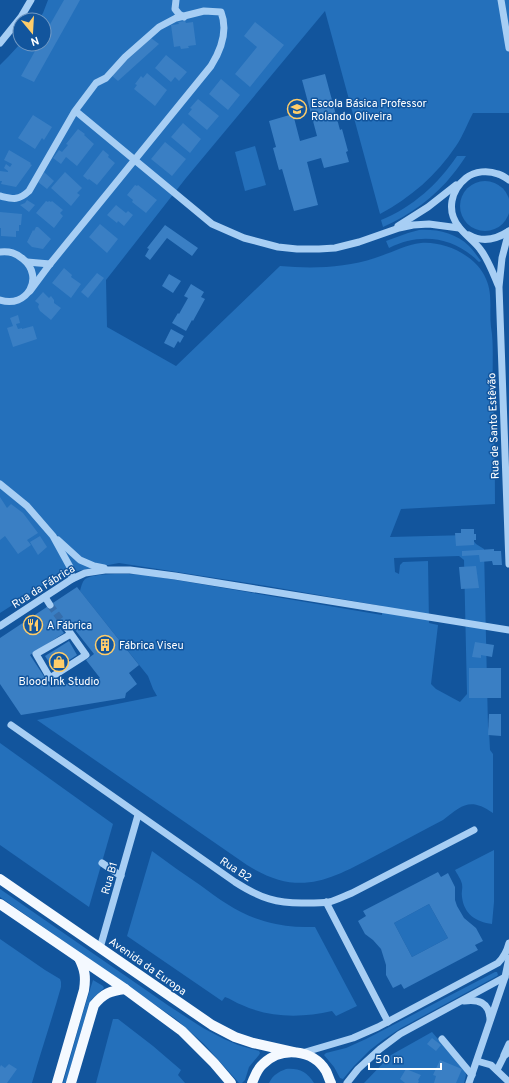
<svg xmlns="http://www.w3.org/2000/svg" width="509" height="1083" viewBox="0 0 509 1083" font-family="Overpass,sans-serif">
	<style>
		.green { fill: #2470bb; fill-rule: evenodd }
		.building { fill: #3a7fc4; fill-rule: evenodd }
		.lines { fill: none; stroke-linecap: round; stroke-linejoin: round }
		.minor-tunnel { stroke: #366eac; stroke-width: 7; stroke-dasharray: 7 3.5; stroke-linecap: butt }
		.minor { stroke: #a7cef4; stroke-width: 7 }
		.major { stroke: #f4f9ff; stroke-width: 10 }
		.labels { text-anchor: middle; stroke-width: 3; stroke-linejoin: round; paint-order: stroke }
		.poi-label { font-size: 11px; fill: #fff; stroke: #12559d; text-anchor: start }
		.street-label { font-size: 11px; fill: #fff; stroke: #12559d }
	</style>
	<rect width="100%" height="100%" fill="#12559d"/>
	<!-- green -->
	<g class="green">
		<path d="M48 0H509V113H473C467 124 463 136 456 146 437 175 410 198 380 214L325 11 186 178 106 280 107 327 176 366 280 266C312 269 344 268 375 258 391 253 405 245 421 243 445 241 477 256 486 279 493 294 489 310 491 327 494 344 492 365 493 384 494 424 495 464 495 504L401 509 390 537 469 535 476 544 484 549 488 727 489 730 490 750 493 754V813C470 797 462 805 443 820 420 832 398 844 375 856 328 881 298 897 247 865L37 720 157 696 153 689 148 676 80 591C81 587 82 582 85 579 95 572 134 574 147 575L382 615V606L267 586 119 563 61 574 0 613V65L8 57 20 44H44V20H38L43 13ZM459 556 464 560 467 694 460 702 436 689 431 684 438 625 429 623 428 561 403 562 400 565 399 574 395 572 394 558Z"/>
		<polygon points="255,146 266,185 245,191 235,152"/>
		<path d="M457 156H466C462 162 458 168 453 174 435 197 410 215 383 227L381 220C413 207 438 184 457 156Z"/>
		<circle cx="485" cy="206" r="25"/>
		<path d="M419 230C437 229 456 233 469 246 474 251 477 256 481 261L479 262C454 237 421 232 389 248L386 241 408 233Z"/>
		<polygon points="0,743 113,824 89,907 0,845"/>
		<path d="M494 850V902L492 924C476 922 464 914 462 897 461 893 463 888 462 884 461 879 457 874 455 870Z"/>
		<path d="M152 851C168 863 184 874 200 885 224 903 245 918 276 924 289 927 302 927 315 927L357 1006 336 1016 332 1011C302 1018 270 1018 242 1005 236 1003 231 999 225 997L222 1001 127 936Z"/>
		<polygon points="0,889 169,1006 203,1028 224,1039 238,1045 259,1051 260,1053 259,1055 249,1067 245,1080 242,1083 239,1083 204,1044 177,1020 0,897"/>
		<polygon points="429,904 448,938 412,957 394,923"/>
		<path d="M0 939 45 970 60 979 61 982V987C52 1019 41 1051 32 1083H0Z"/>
		<polygon points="495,972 497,972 498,975 497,976 401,1028 383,1040 370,1050 354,1066 343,1079 340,1078 334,1067 324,1055 326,1053 346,1048 366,1039"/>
		<polygon points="93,980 103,986 104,988 92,999 89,1004 66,1083 63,1083 81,1019"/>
		<polygon points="113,1019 118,1019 153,1046 181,1070 178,1075 185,1083 96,1083"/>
		<polygon points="432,1032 465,1071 466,1075 464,1083 364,1083 391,1055"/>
		<path d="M286 1069C299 1068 307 1072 314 1083H269C273 1075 278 1072 286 1069Z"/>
	</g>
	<!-- building -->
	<g class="building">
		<polygon points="64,0 80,0 34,82 21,76 39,44 44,44 44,35"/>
		<polygon points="185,21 186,23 193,22 196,45 188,46 189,48 181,49 180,46 174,47 171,25 179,24 178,22"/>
		<polygon points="255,22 284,45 250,87 235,74 257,47 244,36"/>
		<polygon points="151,38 159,44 118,81 111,75"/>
		<polygon points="166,55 187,72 179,81 175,77 171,82 155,68"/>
		<polygon points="147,73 167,90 155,106 134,89 137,85 135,84 141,76 143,78"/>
		<polygon points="325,74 340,130 342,129 348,151 346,152 349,162 324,168 321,158 307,162 318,205 294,211 282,169 279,170 273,148 276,147 269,121 293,114 300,141 317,136 302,80"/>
		<polygon points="221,79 240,95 228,110 209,94"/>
		<polygon points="198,99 219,116 207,130 188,114 192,109 190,108"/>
		<polygon points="33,115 52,127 44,140 42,138 35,149 18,138"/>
		<polygon points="183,123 201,139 190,153 171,137"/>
		<polygon points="78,129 85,134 84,135 94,144 77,166 66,157 61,164 53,158 59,150 62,152 68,145 66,144"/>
		<polygon points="165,142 186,159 172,176 151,159"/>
		<polygon points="9,150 31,163 30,164 32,165 16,187 1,184 2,181 0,181 0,171 8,172 8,171 4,168 6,164 10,167 12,164 4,160"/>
		<polygon points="103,150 109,155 108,157 115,163 97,185 89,179 88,180 83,176"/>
		<polygon points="44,172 54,181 47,189 38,182"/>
		<polygon points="65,172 82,188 77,193 80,195 71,206 51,188"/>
		<polygon points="135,185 137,186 138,185 157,200 146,213 132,202 133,200 127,195"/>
		<polygon points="27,200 35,205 29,212 20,205 25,203"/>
		<polygon points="46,201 48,202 49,201 51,202 52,201 63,210 60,213 63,216 54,228 36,213"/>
		<polygon points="116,205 126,213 128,211 133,215 124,226 118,221 117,223 107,215"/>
		<polygon points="0,212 22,214 21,225 19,225 19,231 16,231 16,237 1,236 1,228 0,228"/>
		<polygon points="100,224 118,239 107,253 89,237"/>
		<polygon points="165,225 198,248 192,256 167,238 150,260 145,256 149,249 147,248"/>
		<polygon points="36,227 38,227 51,239 43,249 32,247 27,242 33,230 34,231"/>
		<polygon points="64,268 72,275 71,277 81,284 71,298 52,283"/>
		<polygon points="97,273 104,278 88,298 81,292"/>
		<polygon points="169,274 181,281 173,293 162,286"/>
		<polygon points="191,284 204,292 201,297 205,299 193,321 192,320 186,331 172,323 178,313 179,314 188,298 184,296"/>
		<polygon points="43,292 49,298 51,296 54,300 54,303 61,308 51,320 40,311 38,307 39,304 35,301"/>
		<polygon points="18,315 20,323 16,324 18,329 22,328 22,329 33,326 37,339 13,347 7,328 13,326 10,318"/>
		<polygon points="171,329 184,336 180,343 178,341 174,348 164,343"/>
		<polygon points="0,497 7,508 11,504 23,513 38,533 27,540 31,545 18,554 5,536 0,540"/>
		<polygon points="461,529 474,529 474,534 476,534 476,540 474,540 474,545 456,546 455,533 461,533"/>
		<polygon points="40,536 47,547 38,555 30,542"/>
		<polygon points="494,549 494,551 501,551 502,565 493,565 492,561 480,562 479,555 462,556 462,551"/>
		<polygon points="476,566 479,588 461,589 459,567"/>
		<path d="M77 587 139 665 129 673 137 684 126 693 125 698 21 715 0 684V638ZM68 621 94 654 86 660 100 678 51 687 30 655 64 633 59 627Z"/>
		<polygon points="69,641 77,655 54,670 45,656"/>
		<polygon points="475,642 494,645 492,657 481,655 481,658 472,657"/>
		<rect x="469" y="668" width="32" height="30"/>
		<polygon points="489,714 501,714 501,736 488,735"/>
		<path d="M438 872 441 877 448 873 455 887V900L457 906 464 918 476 928 483 941 475 945 478 950 404 989 401 984 393 988 386 975V965L381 949 373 940 365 934 358 921 366 916 363 911ZM429 904 448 938 412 957 394 923Z"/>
		<polygon points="432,1038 441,1045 436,1051 427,1044"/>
		<polygon points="440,1060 462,1069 456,1083 434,1083 436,1076 433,1075"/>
		<polygon points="9,1064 17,1069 7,1083 0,1083 0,1067 1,1065 5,1068"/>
		<polygon points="406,1069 421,1075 418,1080 419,1081 418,1083 405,1083 400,1079"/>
	</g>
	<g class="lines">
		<!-- minor-tunnel -->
		<polyline class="minor-tunnel" points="50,605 64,624"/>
		<!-- minor -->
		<g class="minor">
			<polyline points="176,0 175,9 179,14 184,17"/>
			<polyline points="501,0 509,48"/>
			<polyline points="0,43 21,17 31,0"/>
			<polyline points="78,113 212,224 244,238 278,247 297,249 319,249 335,248 359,242 399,228 413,225 429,224 459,228"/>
			<path d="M0 196C13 199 18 201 29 191L75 111 96 83 106 78 125 57 159 27 176 18 204 11 221 12C228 30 221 50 211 66L50 264 30 291"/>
			<polyline points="398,226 428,207 456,185"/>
			<polyline points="509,231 502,258 499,287 509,564"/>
			<path d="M469 235C483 243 497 239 509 231"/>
			<path d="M0 252C10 251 16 253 23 259 45 277 27 309 0 300"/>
			<polyline points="27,262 50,264"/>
			<path d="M498 285C493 273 488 259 480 249 474 241 465 235 459 227 446 211 451 190 466 178 475 171 488 170 498 174 502 175 506 178 509 180"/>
			<polyline points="0,484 27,506 53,536 70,567 72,579"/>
			<polyline points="58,540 80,560 94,566 104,568"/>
			<polyline points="45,597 50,605"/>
			<polyline points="64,624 86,655 50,678 36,654 71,634"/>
			<polyline points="0,626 72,579 85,573 105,570 130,570 175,576 509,630"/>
			<path d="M11 725 235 882C260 898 277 904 307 903 314 903 322 903 329 902 337 900 344 896 352 893L474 830"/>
			<polyline points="102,863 121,876"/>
			<polyline points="326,902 388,1022"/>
			<polyline points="100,948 138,815"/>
			<path d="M464 1001C478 999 489 1002 490 1019"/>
			<polyline points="442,1039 472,1075"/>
			<path d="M302 1053 353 1038 378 1027 498 963C504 957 507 951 509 943"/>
			<polyline points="504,1055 509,1044"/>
			<polyline points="477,1061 491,1065 509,1082"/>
			<polyline points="497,1070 504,1056 509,1052"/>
			<polyline points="347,1083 358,1069 380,1049 400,1034 505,977"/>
			<polyline points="469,1083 505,977 509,958"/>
		</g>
		<!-- major -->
		<g class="major">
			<polyline points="0,879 212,1025 235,1037 253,1043 293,1052"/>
			<polyline points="0,904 125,989 182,1031 214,1063 231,1083"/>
			<path d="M57 1083 84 990C86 977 85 970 79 958"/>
			<path d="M71 1083 94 1005C104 993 110 991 125 989"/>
			<path d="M252 1083C255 1076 257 1069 263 1064 281 1046 313 1049 326 1071 328 1075 329 1079 331 1083"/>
		</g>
	</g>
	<!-- icons -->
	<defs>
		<g id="school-ring" transform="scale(1)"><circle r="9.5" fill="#12559d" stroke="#ffcd6a" stroke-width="1.5"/><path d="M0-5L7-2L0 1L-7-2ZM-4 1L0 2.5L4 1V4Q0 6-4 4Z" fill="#ffcd6a"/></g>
		<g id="restaurant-ring" transform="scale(1)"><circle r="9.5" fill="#12559d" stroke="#ffcd6a" stroke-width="1.5"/><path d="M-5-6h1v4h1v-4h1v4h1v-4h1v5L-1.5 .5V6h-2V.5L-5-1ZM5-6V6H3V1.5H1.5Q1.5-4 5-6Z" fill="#ffcd6a"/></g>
		<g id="building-ring" transform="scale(1)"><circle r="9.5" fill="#12559d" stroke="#ffcd6a" stroke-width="1.5"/><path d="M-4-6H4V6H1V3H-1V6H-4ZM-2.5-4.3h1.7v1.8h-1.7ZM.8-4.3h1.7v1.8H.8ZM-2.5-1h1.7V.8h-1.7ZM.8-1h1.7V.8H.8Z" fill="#ffcd6a"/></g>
		<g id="shop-ring" transform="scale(1)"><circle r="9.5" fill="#12559d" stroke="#ffcd6a" stroke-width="1.5"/><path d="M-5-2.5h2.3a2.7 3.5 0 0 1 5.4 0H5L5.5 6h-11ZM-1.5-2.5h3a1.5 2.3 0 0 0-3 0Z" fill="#ffcd6a"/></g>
	</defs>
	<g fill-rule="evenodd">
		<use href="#school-ring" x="297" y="109"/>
		<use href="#restaurant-ring" x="33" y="625"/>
		<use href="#building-ring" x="105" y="645"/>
		<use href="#shop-ring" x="59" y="662"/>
	</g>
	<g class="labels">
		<!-- poi labels -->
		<g class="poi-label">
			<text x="311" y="107">Escola Básica Professor<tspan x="311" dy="13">Rolando Oliveira</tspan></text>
			<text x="47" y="629">A Fábrica</text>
			<text x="119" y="649">Fábrica Viseu</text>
			<text x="59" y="685" text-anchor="middle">Blood Ink Studio</text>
		</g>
		<!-- street labels -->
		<g class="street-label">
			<text transform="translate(493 426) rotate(-92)" y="4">Rua de Santo Estêvão</text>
			<text transform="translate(43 586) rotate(-32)" y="4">Rua da Fábrica</text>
			<text transform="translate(236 869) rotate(33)" y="4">Rua B2</text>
			<text transform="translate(109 878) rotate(-74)" y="4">Rua B1</text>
			<text transform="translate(148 966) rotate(35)" y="4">Avenida da Europa</text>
		</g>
	</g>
	<!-- north arrow -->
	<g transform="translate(32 32) rotate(162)"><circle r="19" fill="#12559d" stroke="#7199c4"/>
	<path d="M0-3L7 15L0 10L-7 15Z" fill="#ffcd6a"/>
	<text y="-6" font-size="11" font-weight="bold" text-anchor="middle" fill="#ffffff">N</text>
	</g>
	<!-- scale -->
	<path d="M369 1063v6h72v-6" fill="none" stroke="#ffffff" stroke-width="2"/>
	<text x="375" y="1063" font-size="12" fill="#ffffff" stroke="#12559d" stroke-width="3" paint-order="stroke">50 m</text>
</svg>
